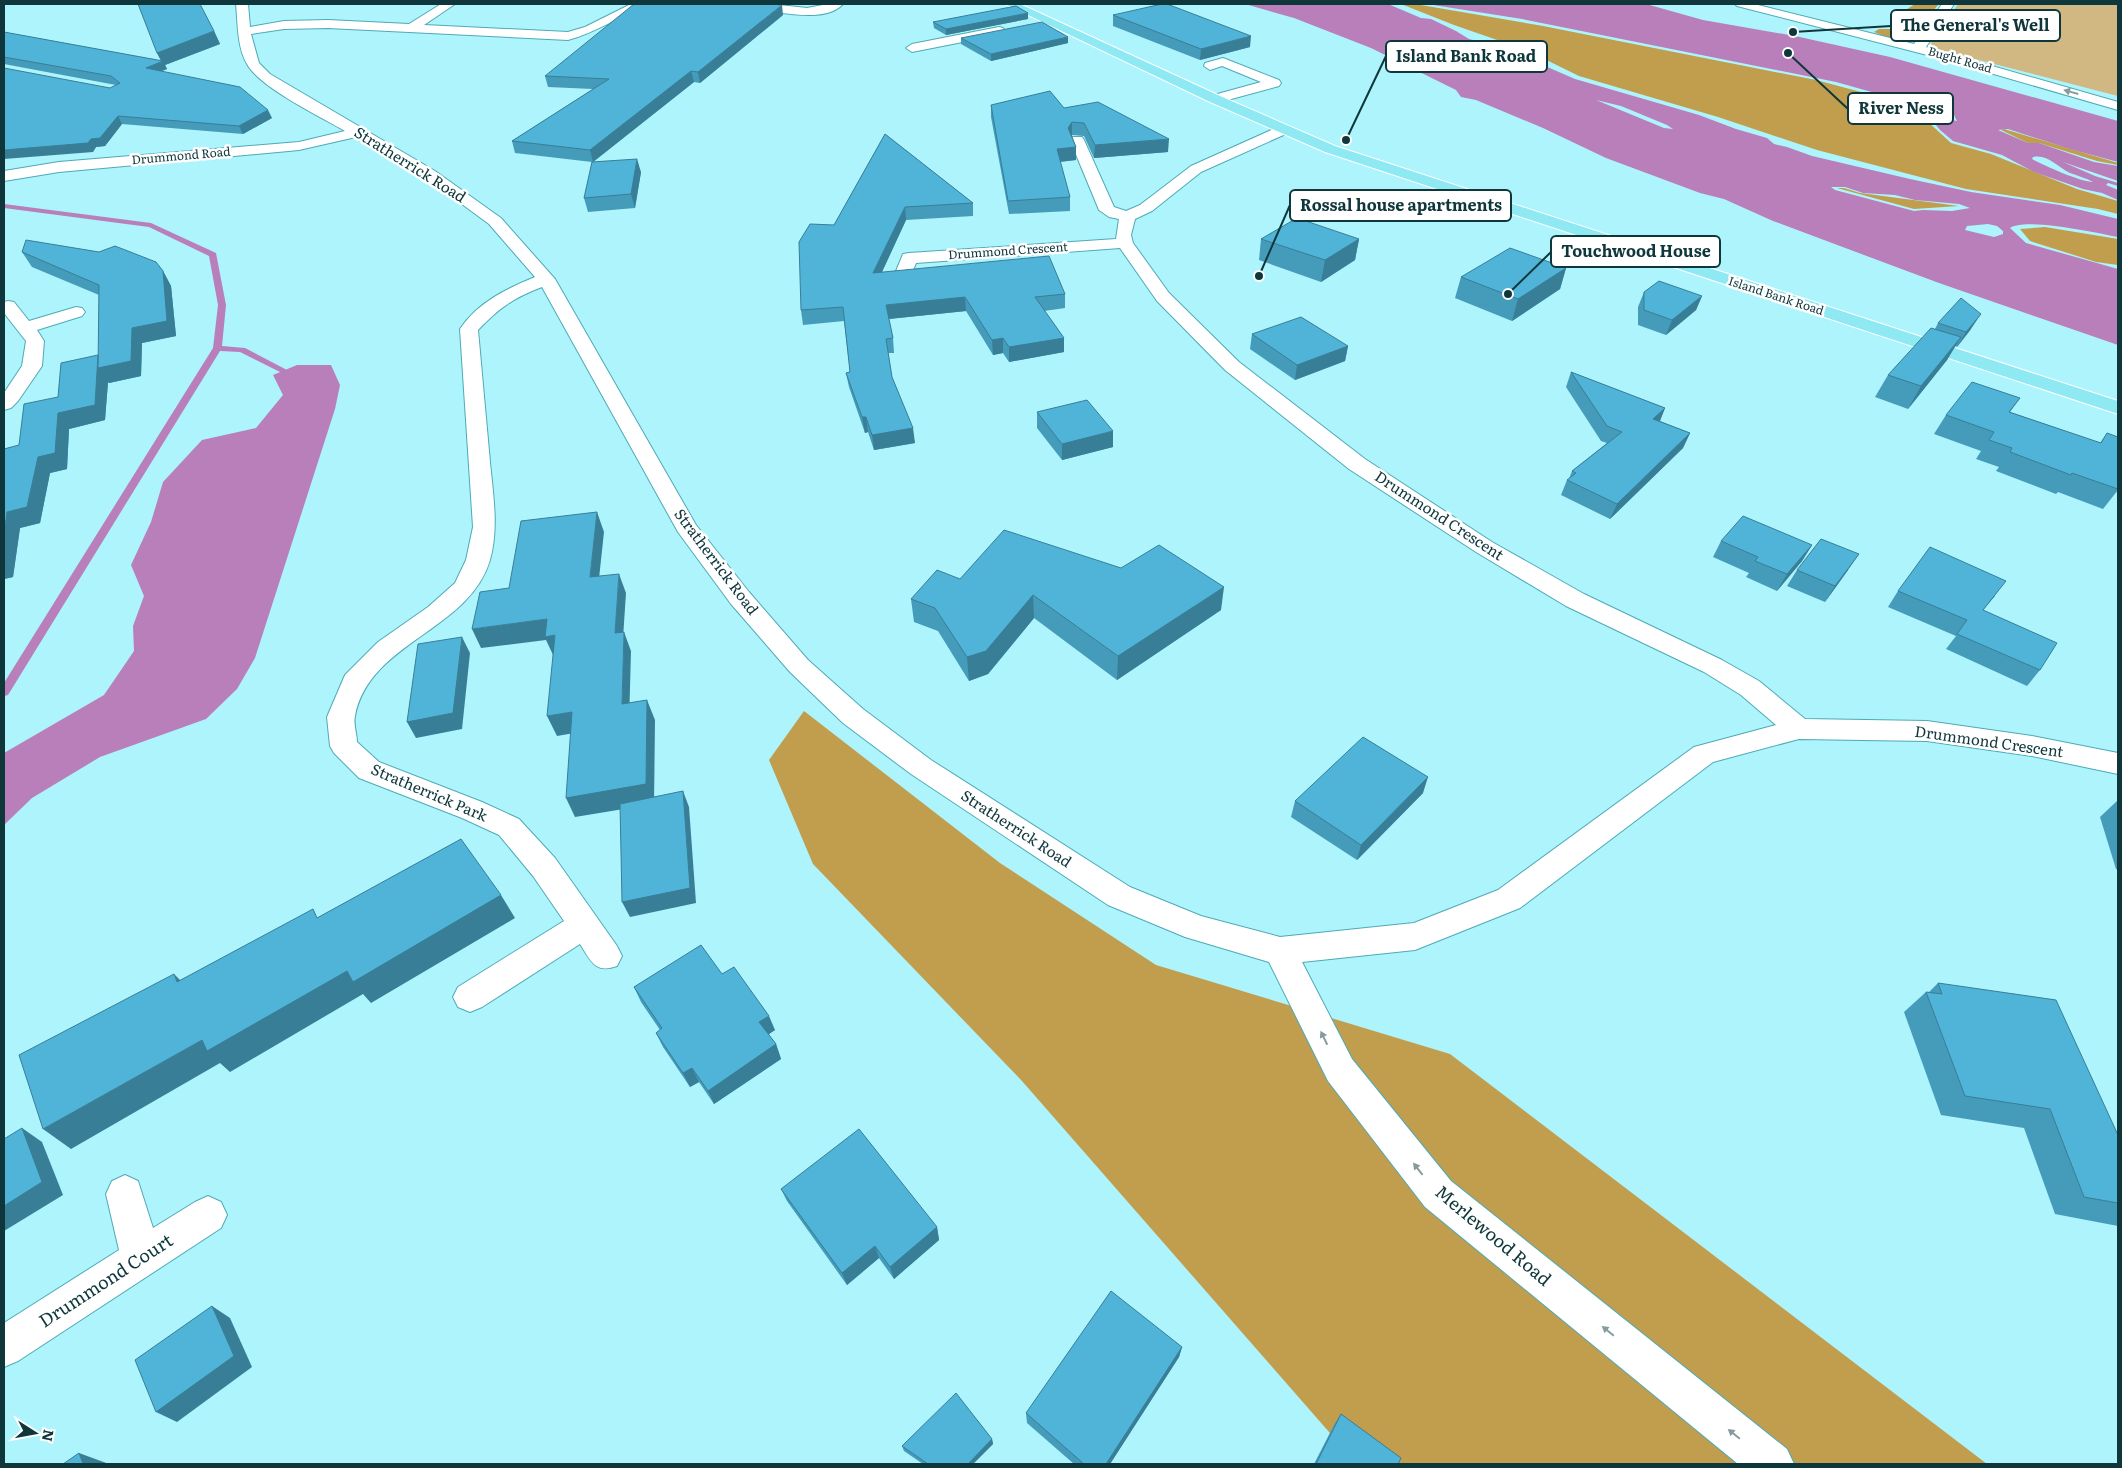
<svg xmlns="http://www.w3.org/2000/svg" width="2122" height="1468" viewBox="0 0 2122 1468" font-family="Literata,serif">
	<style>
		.green { fill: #d1b883 }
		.forest { fill: #c19d4e }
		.water { fill: #b87fba; fill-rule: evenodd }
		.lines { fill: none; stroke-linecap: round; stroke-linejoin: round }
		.stream { fill: #b87fba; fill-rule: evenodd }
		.minor-casing { stroke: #4eaab5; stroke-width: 2 }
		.major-casing { stroke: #fff; stroke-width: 2 }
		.minor { fill: #fff; fill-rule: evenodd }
		.major { fill: #8ee9f3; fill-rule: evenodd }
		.wall { fill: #459bba }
		.shaded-wall { fill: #387e97 }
		.building { fill: #50b4d8; stroke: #387e97 }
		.oneway { fill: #879b9d }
		.labels { text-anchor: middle; stroke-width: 5; stroke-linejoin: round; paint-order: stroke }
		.far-street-label { font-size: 12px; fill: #0f373b; stroke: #fff }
		.street-label { font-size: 15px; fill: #0f373b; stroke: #fff }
		.near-street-label { font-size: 18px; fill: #0f373b; stroke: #fff }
		.leader { fill: none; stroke: #0f373b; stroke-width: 2 }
		.callout-dot { fill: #0f373b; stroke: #fff; stroke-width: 2 }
		.callout { fill: #fff; stroke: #0f373b; stroke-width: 2 }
		.callout-label { font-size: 16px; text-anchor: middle; font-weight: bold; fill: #0f373b }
	</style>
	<rect width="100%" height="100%" fill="#adf4fc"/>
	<!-- green -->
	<polygon class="green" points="1958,4 2118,4 2118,96 1940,50 1930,45"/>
	<!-- forest -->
	<g class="forest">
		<polygon points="1401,4 1415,4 1543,26 1816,80 1951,116 1951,118 1923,114 1927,121 1951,143 1991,154 2077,189 2118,201 2118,214 2098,209 1966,189 1817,150 1718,117 1579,76 1526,50 1454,25"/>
		<polygon points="1915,4 1938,5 1933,11 1914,14 1920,21 1911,24 1913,29 1903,30 1909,35 1906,37 1886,37 1874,32 1879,29 1895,29 1891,23 1901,23 1898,19 1909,16 1909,14 1904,11"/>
		<polygon points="2004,129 2118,163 2118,165 2097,161 2039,143 2028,143 2001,130"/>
		<polygon points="1837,188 1844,188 1860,193 1959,206 1914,209"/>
		<polygon points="2045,227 2118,239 2118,265 2096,262 2030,241 2020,229"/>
		<polygon points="804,711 1000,863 1156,965 1450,1054 1987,1464 1357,1464 1022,1081 813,864 769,760"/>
	</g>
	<!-- water -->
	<g class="water">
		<path d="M1245 4H1388L1421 18 1431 19 1456 31 1469 39 1492 45 1516 60 1527 62 1532 60 1515 57 1518 55 1512 52 1531 55 1538 58 1545 66 1575 79 1699 115 1736 129 1767 138 1774 144 1787 147 1812 156 1910 179 1971 192 2060 205 2118 219V237C2097 233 2025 217 2010 228L2026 243 2118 269V345L1939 283 1773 221 1724 199 1700 193 1606 158 1543 128 1476 100 1461 97 1456 90 1371 48 1294 18ZM1596 100 1621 106 1667 125 1673 129 1664 128ZM1831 187H1845L1863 193 1895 195 1915 200 1959 204 1970 208 1952 211 1923 210 1914 211 1835 190ZM1988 224 1997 226 2003 231V234L1994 237 1965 230 1967 226Z"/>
		<path d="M1427 4H1646L1703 20 1795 36 1890 57 2118 121V162L2070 149 2008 129 1998 130 2028 143H2039L2094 162 2118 166V181L2063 162 2095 176 2118 183V186L2108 183 2106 185 2118 190V200L2102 193 2083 189 2034 172 2002 155 1953 141 1940 130 1928 115 1957 121 1954 115 1836 82 1522 19ZM2033 157C2048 154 2057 167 2070 173 2078 176 2086 178 2093 182 2081 182 2045 166 2032 159Z"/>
		<polygon points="297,365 331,365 340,385 335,409 255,658 237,689 206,719 100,757 32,798 4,825 4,753 104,695 134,651 133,626 144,596 131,565 151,522 163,482 202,440 256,428 283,395 273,375"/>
	</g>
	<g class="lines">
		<!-- stream -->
		<polygon class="stream" points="4,204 151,223 216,253 226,305 222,346 245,348 287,370 283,373 280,372 240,352 220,351 8,695 4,696 4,683 213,348 218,305 209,256 149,227 4,208"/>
		<!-- minor casing -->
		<g class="minor-casing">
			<g id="minor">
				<path d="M236 4H248L250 27 284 21 328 20 409 24 441 4H455L424 25 568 32 585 27 631 4H651L649 6C620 14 597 33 568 40L328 28 284 29 251 34 259 63 270 74 435 171 501 218 555 279 696 525 749 592 808 660 863 709 931 760 1130 887 1201 916 1280 937 1414 923 1498 890 1694 747 1776 725 1741 695 1704 672 1566 606 1476 552 1349 469 1225 370 1157 301 1120 248 916 263 909 280 903 281 897 280 894 276 903 254 909 253 1116 239 1119 219 1109 217 1099 210 1070 140 1072 137H1082L1084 140 1114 207 1126 211 1140 205 1191 166 1278 127H1288L1290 130 1288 133 1201 172 1152 211 1135 219 1131 235 1133 243 1169 293 1239 362 1365 459 1492 542 1584 594 1722 660 1759 681 1805 719 1927 721 2032 736 2118 753V774L2032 756 1927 741 1799 739 1713 762 1520 908 1415 950 1302 962 1352 1059 1451 1181 1787 1449 1794 1464H1738L1425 1207 1328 1081 1269 962 1185 937 1108 905 911 774 843 723 790 672 731 604 678 532 542 287C513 298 499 308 478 330 482 374 486 418 490 462 493 494 499 528 490 560 469 631 369 642 355 716 353 724 357 734 357 742L379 762 482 802 519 819 555 858 617 946 622 956 617 966C595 974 591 961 580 944L482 1007 470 1012 458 1007 453 997 458 987 564 921 533 876 499 835 462 818 359 778 334 753 330 746 327 717 345 675 378 642 428 607 455 583 466 560 473 527 460 329C478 302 506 289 535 277L489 224 425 177 356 137 299 150 59 172 4 181V171L59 162 299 142 345 131C321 117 259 87 247 64 237 47 238 24 236 4Z"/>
				<path d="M681 4H770L807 8 828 4H843C824 25 774 10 749 9 728 8 708 8 687 7Z"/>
				<polygon points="1735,4 1754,4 1914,44 1942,4 1954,4 1926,47 2118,102 2118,110 1935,57 1737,6"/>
				<polygon points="999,27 1003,28 1005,31 1003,34 912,52 906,48 912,44"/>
				<polygon points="1223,58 1279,80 1281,83 1279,86 1220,102 1210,102 1208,99 1210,96 1261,82 1222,66 1210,70 1204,66 1205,63"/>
				<polygon points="8,301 14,302 29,321 76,307 82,308 85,312 82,316 37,330 44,341 42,366 18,401 11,408 4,410 4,393 22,366 26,341 4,313 4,302"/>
				<polygon points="125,1175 138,1181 153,1228 195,1202 208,1196 221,1202 227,1215 221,1228 18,1361 4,1367 4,1323 119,1250 106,1194 112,1181"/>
			</g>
		</g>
		<!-- major casing -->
		<g class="major-casing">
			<polygon id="major" points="1005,4 1020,4 1220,96 1335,146 2118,401 2118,414 1325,152 1210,102"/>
		</g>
		<!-- minor -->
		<use href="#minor" class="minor"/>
		<!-- major -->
		<use href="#major" class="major"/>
	</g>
	<!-- wall -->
	<g class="wall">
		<polygon points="794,4 814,4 813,5"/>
		<polygon points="783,15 700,83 694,82 593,162 641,172 635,208 588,212 584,198 592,162 515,153 512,141 593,89 548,87 545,76"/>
		<polygon points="1113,15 1250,47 1200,60 1113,26"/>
		<polygon points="1028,19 946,35 934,28 933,22"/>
		<polygon points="214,31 220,44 165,65 167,69 161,71 272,118 243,134 122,124 105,146 96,147 93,152 110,88 116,85 4,64 4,32 161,61 157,53"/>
		<polygon points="1068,37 1068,43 991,61 961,44 961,38"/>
		<polygon points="991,105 1064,108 1168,152 1094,158 1084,136 1072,135 1076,147 1076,160 1060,162 1070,197 1070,211 1009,214 991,117"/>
		<polygon points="885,134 973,203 973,216 906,220 882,272 1065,294 1065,308 1044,311 1064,338 1064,352 1009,362 1003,353 993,355 966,311 889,319 893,338 894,353 888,353 892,377 915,443 874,450 868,432 865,433 849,387 846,373 850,372 844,321 803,325 801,310 834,225"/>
		<polygon points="1261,239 1359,239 1355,260 1321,282 1259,260"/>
		<polygon points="22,252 163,271 171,286 176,336 142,343 141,376 109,383 108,382 105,420 69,429 67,469 50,473 40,523 20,528 13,577 4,579 4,449 19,445 58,397 99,355 99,295 32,267"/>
		<polygon points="1566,268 1560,289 1512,321 1455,298 1461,277"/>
		<polygon points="1644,292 1702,296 1696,310 1666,335 1638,325 1638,307"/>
		<polygon points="1938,323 1971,329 1957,347 1955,346 1947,360 1908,409 1875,397 1888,375 1935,329"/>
		<polygon points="1252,334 1348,346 1345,361 1295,380 1250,349"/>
		<polygon points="1571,372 1665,408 1660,421 1690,433 1683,448 1610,519 1561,495 1567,480 1569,479 1572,471 1607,443 1601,441 1566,387"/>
		<polygon points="2020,398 2010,412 2100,443 2107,433 2118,437 2118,490 2103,509 2058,492 2056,494 1996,471 1999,467 1976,459 1981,451 1934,434 1946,415"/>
		<polygon points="1037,412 1113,447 1062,460 1037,428"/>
		<polygon points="1721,541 1812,545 1802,561 1777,591 1746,577 1749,573 1713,557"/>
		<polygon points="1797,570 1848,570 1825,602 1787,586"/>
		<polygon points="960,579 1221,610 1117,680 1034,618 988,674 969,681 938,631 914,622 911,599"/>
		<polygon points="1898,591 1995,596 1983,610 2040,670 2027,686 1946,649 1956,636 1888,607"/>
		<polygon points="1423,793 1357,860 1291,817 1295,801"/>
		<polygon points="2117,801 2118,802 2118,870 2116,869 2100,817"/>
		<polygon points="722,974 775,1030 768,1034 776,1044 781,1059 714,1104 699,1082 690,1087 663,1047 656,1033 660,1030 641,1002 634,987"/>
		<polygon points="1938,983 2118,1135 2118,1226 2055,1214 2024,1128 1941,1115 1904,1012 1926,992 1929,992"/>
		<polygon points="781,1189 937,1227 939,1240 894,1279 879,1258 847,1285 787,1201"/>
		<polygon points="1182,1347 1179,1357 1110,1464 1074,1464 1027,1423 1026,1413"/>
		<polygon points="1341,1414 1398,1464 1314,1464 1335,1423"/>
		<polygon points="992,1439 993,1444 973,1464 923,1464 904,1451 902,1446"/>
	</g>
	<!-- shaded-wall -->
	<g class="shaded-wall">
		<polygon points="782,5 783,15 700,83 698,72"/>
		<polygon points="1028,13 1028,19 946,35 946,29"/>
		<polygon points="214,31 220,44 165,65 167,69 150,76 146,68 162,62 157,53"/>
		<polygon points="1251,36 1250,47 1200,60 1201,49"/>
		<polygon points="1068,37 1068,43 991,61 991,54"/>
		<polygon points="691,71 694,82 593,162 590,150"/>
		<polygon points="268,110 272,118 243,134 239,126"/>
		<polygon points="118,116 122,124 105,146 96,147 93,152 4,159 4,150 91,139"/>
		<polygon points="1072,122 1072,135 1068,141 1068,128"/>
		<polygon points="1169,139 1168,152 1094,158 1095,145"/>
		<polygon points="1076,147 1076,160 1057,162 1057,149"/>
		<polygon points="637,159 641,172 635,208 631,194"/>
		<polygon points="905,207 906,220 875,287 873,273"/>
		<polygon points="1359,239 1355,260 1321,282 1325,260"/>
		<polygon points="1566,268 1560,289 1512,321 1518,299"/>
		<polygon points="163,271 171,286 176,336 142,343 141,376 109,383 108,382 105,420 69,429 67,469 50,473 40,523 20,528 13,577 4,579 4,535 7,512 38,457 58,413 98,355 132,328"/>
		<polygon points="1702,296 1696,310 1666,335 1672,320"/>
		<polygon points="965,297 966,311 888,319 886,305"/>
		<polygon points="1981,314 1971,329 1957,347 1966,332"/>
		<polygon points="1961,337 1947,360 1908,409 1921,386"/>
		<polygon points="1003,338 1003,353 993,355 992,340"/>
		<polygon points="1064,338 1064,352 1009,362 1009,347"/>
		<polygon points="1348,346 1345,361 1295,380 1297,365"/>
		<polygon points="1665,408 1659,423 1653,419"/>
		<polygon points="862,417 866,417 868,432 865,433"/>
		<polygon points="913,428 915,443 874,450 872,435"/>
		<polygon points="1113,431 1113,447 1062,460 1062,444"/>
		<polygon points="1690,433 1683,448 1610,519 1617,504"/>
		<polygon points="597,512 604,532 597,597 590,577"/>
		<polygon points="1812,545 1802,561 1777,591 1787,574"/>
		<polygon points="1859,554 1848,570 1825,602 1835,586"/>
		<polygon points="619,574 626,593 622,653 615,633"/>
		<polygon points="1224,587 1221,610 1117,680 1118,656"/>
		<polygon points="1033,595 1034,618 988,674 969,681 967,657"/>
		<polygon points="547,619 563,655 554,657 546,640 481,648 472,629"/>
		<polygon points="624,632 631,651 629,724 622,704"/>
		<polygon points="462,637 470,653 462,729 416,738 407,722"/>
		<polygon points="647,700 655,720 654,804 575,817 566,798"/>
		<polygon points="572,712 580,732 557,736 547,716"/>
		<polygon points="1428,777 1423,793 1357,860 1361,845"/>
		<polygon points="683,791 689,807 696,903 630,917 622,902"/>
		<polygon points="501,895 515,918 371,1003 363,994 230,1072 220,1063 71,1149 43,1129 202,1040 347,971"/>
		<polygon points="174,974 196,996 177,982"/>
		<polygon points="769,1016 775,1030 765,1037 759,1022"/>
		<polygon points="776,1044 781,1059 714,1104 708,1091"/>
		<polygon points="692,1068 699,1082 690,1087 683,1073"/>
		<polygon points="22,1128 42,1142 63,1195 4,1231 4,1206"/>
		<polygon points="937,1227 939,1240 894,1279 890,1267"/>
		<polygon points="875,1246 879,1258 847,1285 842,1273"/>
		<polygon points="212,1306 230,1318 252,1367 177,1422 156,1412"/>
		<polygon points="1182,1347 1179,1357 1110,1464 1106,1464"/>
		<polygon points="992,1439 993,1444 973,1464 968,1464"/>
		<polygon points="79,1453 109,1464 83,1464"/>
	</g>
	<!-- building -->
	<g class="building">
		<polygon points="138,4 200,4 214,31 157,53"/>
		<polygon points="634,4 771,4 782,5 698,72 691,71 590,150 512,141 609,79 545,76"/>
		<polygon points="1162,4 1167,4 1251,36 1201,49 1113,15"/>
		<polygon points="1016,6 1028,13 946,29 933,22"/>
		<polygon points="1042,22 1068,37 991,54 961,38"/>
		<polygon points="4,32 163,61 146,68 240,87 268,110 239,126 118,116 100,138 91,139 88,143 4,150 4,68 110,88 120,83 111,76 4,57"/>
		<polygon points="1050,91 1064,108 1098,102 1169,139 1095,145 1084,123 1072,122 1068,128 1076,147 1057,149 1070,197 1008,201 991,105"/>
		<polygon points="885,134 973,203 905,207 873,273 1049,256 1065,294 1035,297 1064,338 1009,347 1003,338 992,340 965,297 886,305 893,338 886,339 892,377 913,428 872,435 866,417 862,417 846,373 850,372 843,307 801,310 799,242 810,224 834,225"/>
		<polygon points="637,159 631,194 584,198 592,162"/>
		<polygon points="1297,218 1359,239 1325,260 1261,239"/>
		<polygon points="26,240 99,252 115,246 156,262 163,271 167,321 132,328 131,361 98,368 99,285 22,252"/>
		<polygon points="1510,248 1566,268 1518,299 1461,277"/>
		<polygon points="1659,281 1702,296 1672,320 1644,310 1644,292"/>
		<polygon points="1961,298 1981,314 1966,332 1938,323"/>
		<polygon points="1301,317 1348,346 1297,365 1252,334"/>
		<polygon points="1931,328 1961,337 1921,386 1888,375"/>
		<polygon points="98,355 95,405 58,413 55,453 38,457 27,507 7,512 4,535 4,449 19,445 24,404 58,397 61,363"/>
		<polygon points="1571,372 1665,408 1653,419 1690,433 1617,504 1567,480 1576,473 1572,471 1622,432 1607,426"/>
		<polygon points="1972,382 2020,398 2009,412 2101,443 2107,433 2118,437 2118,489 2072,473 2071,475 2010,452 2012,448 1989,440 1994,432 1946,415"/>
		<polygon points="1087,400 1113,431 1062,444 1037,412"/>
		<polygon points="597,512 590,577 619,574 615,633 624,632 622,704 647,700 646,784 566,798 572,712 547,716 555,635 545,637 547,619 472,629 480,592 509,588 521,521"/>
		<polygon points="1743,516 1812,545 1787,574 1755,561 1758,557 1721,541"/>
		<polygon points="1004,530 1121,568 1159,545 1224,587 1118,656 1033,595 986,651 967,657 935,608 911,599 937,570 960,579"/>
		<polygon points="1821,539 1859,554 1835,586 1797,570"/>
		<polygon points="1930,547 2006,581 1983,610 2057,643 2040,670 1957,634 1967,620 1898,591"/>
		<polygon points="462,637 453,713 407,722 418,644"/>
		<polygon points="1363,737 1428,777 1361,845 1295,801"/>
		<polygon points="683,791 690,888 622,902 620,804"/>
		<polygon points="461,839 501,895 353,982 347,971 207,1051 202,1040 43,1129 19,1055 174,974 177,982 313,909 317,918"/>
		<polygon points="701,945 722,974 734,967 769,1016 759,1022 776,1044 708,1091 692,1068 683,1073 656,1033 662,1028 634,987"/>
		<polygon points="1938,983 2056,1000 2118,1135 2118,1203 2084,1197 2050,1109 1965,1096 1926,992 1942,994"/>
		<polygon points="22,1128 42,1182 4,1206 4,1139"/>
		<polygon points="859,1129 937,1227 890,1267 875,1246 842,1273 781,1189"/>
		<polygon points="1111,1291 1182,1347 1106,1464 1084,1464 1026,1413"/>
		<polygon points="212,1306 234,1356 156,1412 135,1360"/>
		<polygon points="956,1393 992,1439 968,1464 928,1464 902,1446"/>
		<polygon points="1341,1414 1401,1458 1398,1464 1316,1464"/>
		<polygon points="79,1453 83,1464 63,1464"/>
	</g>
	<!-- one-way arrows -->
	<defs><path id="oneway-solid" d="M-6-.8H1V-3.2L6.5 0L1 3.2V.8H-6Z" transform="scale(1.25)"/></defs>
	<g class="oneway">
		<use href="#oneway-solid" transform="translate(2071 92) rotate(-164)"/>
		<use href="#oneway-solid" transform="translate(1324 1038) rotate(-116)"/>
		<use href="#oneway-solid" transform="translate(1418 1169) rotate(-128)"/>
		<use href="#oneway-solid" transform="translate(1608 1331) rotate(-141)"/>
		<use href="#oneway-solid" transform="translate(1734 1434) rotate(-141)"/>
	</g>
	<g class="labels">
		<!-- far-street labels -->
		<g class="far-street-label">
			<text transform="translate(1960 60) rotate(16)" y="4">Bught Road</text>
			<text transform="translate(181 156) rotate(-5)" y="4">Drummond Road</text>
			<text transform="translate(1008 251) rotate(-4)" y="4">Drummond Crescent</text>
			<text transform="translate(1776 296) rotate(18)" y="4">Island Bank Road</text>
		</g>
		<!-- street labels -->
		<g class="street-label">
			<text transform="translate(410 165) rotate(32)" y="5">Stratherrick Road</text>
			<text transform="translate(1439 516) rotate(33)" y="5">Drummond Crescent</text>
			<text transform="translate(716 562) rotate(53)" y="5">Stratherrick Road</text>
			<text transform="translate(1989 742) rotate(8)" y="5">Drummond Crescent</text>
			<text transform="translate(429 793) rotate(23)" y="5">Stratherrick Park</text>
			<text transform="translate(1016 829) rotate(33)" y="5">Stratherrick Road</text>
		</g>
		<!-- near-street labels -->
		<g class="near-street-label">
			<text transform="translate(1493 1236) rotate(40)" y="6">Merlewood Road</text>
			<text transform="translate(106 1281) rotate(-33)" y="6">Drummond Court</text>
		</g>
	</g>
	<!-- callouts -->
	<path class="leader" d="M1793 32L1891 26M1346 140L1386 56M1788 53L1848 109M1259 276L1290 205M1508 294L1551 252"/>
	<g class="callout-dot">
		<circle cx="1793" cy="32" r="5"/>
		<circle cx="1346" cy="140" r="5"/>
		<circle cx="1788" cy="53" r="5"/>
		<circle cx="1259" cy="276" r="5"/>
		<circle cx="1508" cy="294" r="5"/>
	</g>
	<g class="callout">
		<rect x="1891" y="10" width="169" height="31" rx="5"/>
		<rect x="1386" y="41" width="161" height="31" rx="5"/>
		<rect x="1848" y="93" width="105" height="31" rx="5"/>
		<rect x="1290" y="190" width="221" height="31" rx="5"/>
		<rect x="1551" y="236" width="169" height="31" rx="5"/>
	</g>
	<g class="callout-label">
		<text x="1975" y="31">The General's Well</text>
		<text x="1466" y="62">Island Bank Road</text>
		<text x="1901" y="114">River Ness</text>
		<text x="1401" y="211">Rossal house apartments</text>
		<text x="1636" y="257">Touchwood House</text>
	</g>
	<!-- border -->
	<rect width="2122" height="1468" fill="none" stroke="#0f373b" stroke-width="10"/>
	<!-- north arrow -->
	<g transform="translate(35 1433) rotate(101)" stroke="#ffffff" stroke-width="4" paint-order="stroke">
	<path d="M0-4L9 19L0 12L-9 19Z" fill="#0f373b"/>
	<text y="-8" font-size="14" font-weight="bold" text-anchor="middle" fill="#0f373b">N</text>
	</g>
</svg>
